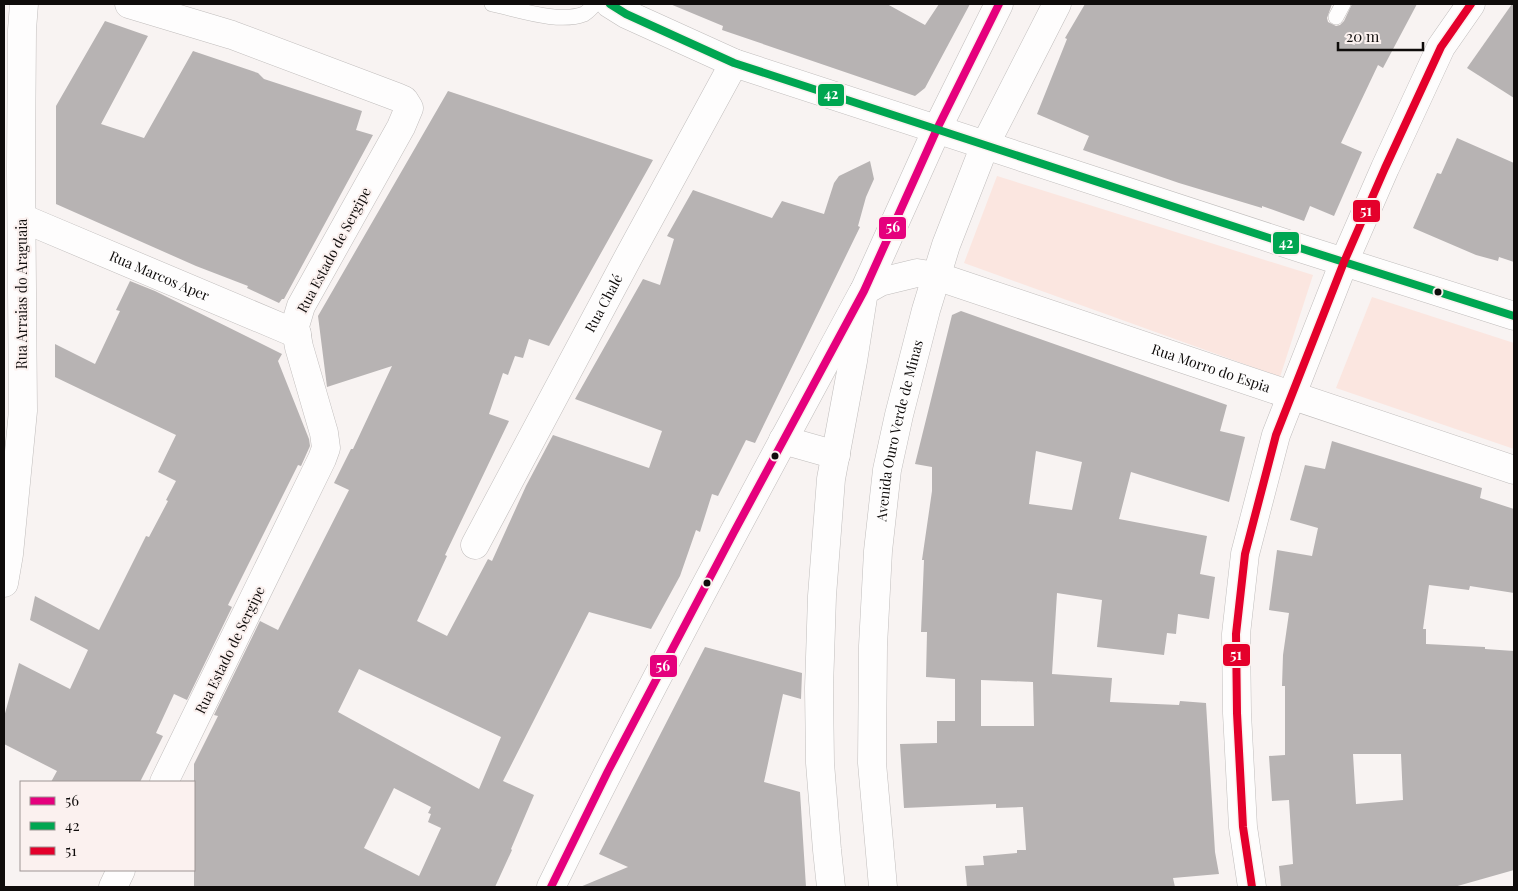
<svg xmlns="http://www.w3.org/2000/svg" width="1518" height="891" viewBox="0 0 1518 891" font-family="'Playfair Display',serif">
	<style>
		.green { fill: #fbe6e0 }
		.building { fill: #b7b3b3; fill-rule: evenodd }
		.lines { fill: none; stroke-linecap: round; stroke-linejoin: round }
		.lane-casing { stroke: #c0bdbc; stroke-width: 16 }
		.street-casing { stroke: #c0bdbc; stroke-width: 29 }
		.secondary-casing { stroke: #c0bdbc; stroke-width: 29 }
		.lane { stroke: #fefdfd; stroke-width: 15 }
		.street { stroke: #fefdfd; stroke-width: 28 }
		.secondary { stroke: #fefdfd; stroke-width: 28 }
		.bus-1-casing { stroke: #fbf1ef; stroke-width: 11 }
		.bus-2-casing { stroke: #fbf1ef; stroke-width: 11 }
		.bus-3-casing { stroke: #fbf1ef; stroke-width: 11 }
		.bus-1 { stroke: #e5007d; stroke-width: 8 }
		.bus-2 { stroke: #00a651; stroke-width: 8 }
		.bus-3 { stroke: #e4002b; stroke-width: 8 }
		.bus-dot { fill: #0f0c0b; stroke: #fbf1ef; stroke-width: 2 }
		.labels { text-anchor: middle; stroke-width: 4; stroke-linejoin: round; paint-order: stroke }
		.street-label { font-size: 14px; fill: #0f0c0b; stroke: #fbf1ef }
		.line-badge { stroke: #fbf1ef; stroke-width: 2 }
		.badge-label { font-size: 14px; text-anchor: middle; font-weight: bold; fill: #fff }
	</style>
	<rect width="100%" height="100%" fill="#f8f3f2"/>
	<!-- green -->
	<g class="green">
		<polygon points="997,176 1313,275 1280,377 964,263"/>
		<polygon points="1372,297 1514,343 1514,449 1336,388"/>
	</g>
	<!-- building -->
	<g class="building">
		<polygon points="670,4 887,4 925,25 939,4 970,4 925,88 915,96 722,30 723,26"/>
		<polygon points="1085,4 1332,4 1327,18 1328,22 1336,26 1340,25 1344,21 1352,4 1417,4 1383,68 1378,65 1341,143 1362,152 1334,216 1310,206 1304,221 1262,206 1262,208 1179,183 1083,150 1089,136 1037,114 1067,39 1065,38"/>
		<polygon points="1512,4 1514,4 1514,98 1467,68"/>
		<polygon points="105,21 148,36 101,124 144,138 193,51 258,73 264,79 362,111 356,130 373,135 284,299 282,299 279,303 247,288 248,286 196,266 56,204 56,106"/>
		<path d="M448 91 653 160 549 346 529 339 523 358 515 356 508 375 503 373 489 414 509 421 445 555 447 556 417 621 447 636 488 559 492 561 526 486 553 435 649 468 662 431 575 399 643 279 660 285 674 239 667 236 693 190 772 218 782 201 824 214 834 183 839 176 870 161 874 179 866 197 858 226 860 227 755 443 746 440 718 496 712 494 700 532 696 530 680 576 651 629 589 612 503 781 534 795 511 849 512 850 495 887H194V764L218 716 214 715 260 621 278 630 349 490 334 483 351 449H353L392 366 327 387 318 316ZM359 669 501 737 479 789 338 712ZM394 788 431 807 428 813 431 814 428 822 441 828 419 876 364 848Z"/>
		<polygon points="1457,138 1514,163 1514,262 1499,257 1498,261 1476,255 1413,228 1437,173 1441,174"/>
		<polygon points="130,281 155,291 282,354 278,361 309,439 310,446 301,466 298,465 228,605 232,607 187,700 174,694 156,733 163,736 140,782 51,782 57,771 4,744 4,717 19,663 70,689 88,650 30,620 35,596 99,630 146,536 149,537 168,501 166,500 176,481 158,472 176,435 55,377 55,344 95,364 120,311 116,310"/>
		<path d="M961 311 1227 405 1220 431 1245 437 1229 502 1131 472 1119 519 1207 536 1200 574 1215 577 1209 619 1178 614 1176 634 1167 633 1164 655 1097 647 1102 600 1057 593 1052 674 1112 678 1110 702 1179 705 1180 701 1206 703 1215 852 1219 874 1173 878 1175 887H967L965 866 984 865 983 856 1017 853V850H1026L1023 807 996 808V804L904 808 900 744 937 743V721H955V679L926 677 927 632H921L924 560H922L932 491V467L915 464 952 315ZM1036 451 1082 462 1072 510 1029 504ZM981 680 1033 682 1034 726H981Z"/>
		<path d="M1332 441 1482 488 1480 498 1514 509V593L1470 586 1469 590 1429 585 1423 629H1426V644L1485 647V649L1514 651V870L1454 887H1281L1279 866 1293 864 1289 800 1272 801 1269 756 1285 755V686H1282L1283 655 1289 613 1269 610 1277 550 1312 556 1318 528 1290 520 1305 465 1325 469ZM1353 754H1401L1403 800 1356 804Z"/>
		<polygon points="705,647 802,673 801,699 783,694 764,782 800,792 806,887 580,887 628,867 599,854"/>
	</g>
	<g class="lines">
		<!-- lane casing -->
		<g class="lane-casing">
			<g id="lane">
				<path d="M492 4C518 9 558 24 584 14 588 12 592 7 595 4"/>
				<polyline points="1336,17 1343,4"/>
			</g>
		</g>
		<!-- street casing -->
		<g class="street-casing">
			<g id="street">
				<polyline points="129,4 232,35 397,97 404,100 409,108 401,127 301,306 295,326 299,347 324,433 326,448 322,459 164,782"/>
				<polyline points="610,4 626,14 734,63 1303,249 1514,316"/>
				<path id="s1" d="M22 218 297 334"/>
				<path id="s2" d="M936 276 1514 470"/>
				<path id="s3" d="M475 545 630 254 734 63"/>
				<polyline points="113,887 121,870"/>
				<path d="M551 887C649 687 756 491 862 294"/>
				<polyline points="1252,887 1243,827 1237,713 1236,634 1245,554 1276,435 1344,262 1385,168 1441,47 1471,4"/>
			</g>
		</g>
		<!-- secondary casing -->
		<g class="secondary-casing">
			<g id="secondary">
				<polyline points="864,291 880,282 917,273 936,276"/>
				<polyline points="783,440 836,455"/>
				<polyline points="4,583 9,554 23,411 21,169 22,30 24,4"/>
				<polyline points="831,887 827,850 820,763 819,688 822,596 831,479 853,361 864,291 937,129 999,4"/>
				<path id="s4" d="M883 887 872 763 873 646 878 551 887 470 899 415 926 310 946 245 985 145 1057 4"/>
			</g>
		</g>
		<!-- lane -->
		<use href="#lane" class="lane"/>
		<!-- street -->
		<use href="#street" class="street"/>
		<!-- secondary -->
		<use href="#secondary" class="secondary"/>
		<!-- bus-1 casing -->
		<g class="bus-1-casing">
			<polyline id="bus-1" points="551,887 608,771 734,532 864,291 937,129 999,4"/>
		</g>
		<!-- bus-2 casing -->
		<g class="bus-2-casing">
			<polyline id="bus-2" points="610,4 626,14 734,63 1303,249 1514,316"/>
		</g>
		<!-- bus-3 casing -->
		<g class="bus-3-casing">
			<polyline id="bus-3" points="1252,887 1243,827 1237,713 1236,634 1245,554 1276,435 1344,262 1385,168 1441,47 1471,4"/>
		</g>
		<!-- bus-1 -->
		<use href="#bus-1" class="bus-1"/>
		<!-- bus-2 -->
		<use href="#bus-2" class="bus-2"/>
		<!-- bus-3 -->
		<use href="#bus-3" class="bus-3"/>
	</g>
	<!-- markers -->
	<g class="bus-dot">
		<circle cx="1438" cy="292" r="4.5"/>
		<circle cx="775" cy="456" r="4.5"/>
		<circle cx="707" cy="583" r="4.5"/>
	</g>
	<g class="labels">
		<!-- street labels -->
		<g class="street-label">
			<text transform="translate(334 250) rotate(-62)" y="5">Rua Estado de Sergipe</text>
			<text dy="5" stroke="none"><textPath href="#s1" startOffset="149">Rua Marcos Aper</textPath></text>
			<text transform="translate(22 294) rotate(-90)" y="5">Rua Arraias do Araguaia</text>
			<text dy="5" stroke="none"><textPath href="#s3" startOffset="274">Rua Chalé</textPath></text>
			<text dy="5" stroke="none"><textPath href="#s2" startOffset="290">Rua Morro do Espia</textPath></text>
			<text dy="5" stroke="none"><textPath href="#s4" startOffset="459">Avenida Ouro Verde de Minas</textPath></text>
			<text transform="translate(230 650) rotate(-64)" y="5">Rua Estado de Sergipe</text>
		</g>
	</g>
	<g class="line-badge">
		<rect x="817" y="83" width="28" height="24" rx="5" fill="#00a651"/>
		<rect x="1352" y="199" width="29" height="24" rx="5" fill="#e4002b"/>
		<rect x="878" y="216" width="29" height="24" rx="5" fill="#e5007d"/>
		<rect x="1272" y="231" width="28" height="24" rx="5" fill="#00a651"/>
		<rect x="1222" y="643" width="29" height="24" rx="5" fill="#e4002b"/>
		<rect x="649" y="654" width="29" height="24" rx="5" fill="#e5007d"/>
	</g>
	<g class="badge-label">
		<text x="831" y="99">42</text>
		<text x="1366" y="216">51</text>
		<text x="893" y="232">56</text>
		<text x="1286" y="248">42</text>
		<text x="1236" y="660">51</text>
		<text x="663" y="671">56</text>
	</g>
	<!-- border -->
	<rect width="1518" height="891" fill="none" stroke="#0f0c0b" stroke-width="10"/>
	<!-- legend -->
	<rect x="20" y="781" width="175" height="90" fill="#fbf1ef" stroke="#9d9594"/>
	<rect x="30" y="797" width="25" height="8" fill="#e5007d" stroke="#9d9594"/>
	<text x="65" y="806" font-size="15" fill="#0f0c0b">56</text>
	<rect x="30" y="822" width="25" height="8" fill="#00a651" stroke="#9d9594"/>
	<text x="65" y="831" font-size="15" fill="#0f0c0b">42</text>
	<rect x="30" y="847" width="25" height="8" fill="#e4002b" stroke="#9d9594"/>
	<text x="65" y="856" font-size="15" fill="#0f0c0b">51</text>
	<!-- scale -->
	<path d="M1338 42v8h85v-8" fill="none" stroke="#0f0c0b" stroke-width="2.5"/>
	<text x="1346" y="42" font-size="15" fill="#0f0c0b" stroke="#fbf1ef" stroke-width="4" paint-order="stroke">20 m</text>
</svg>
